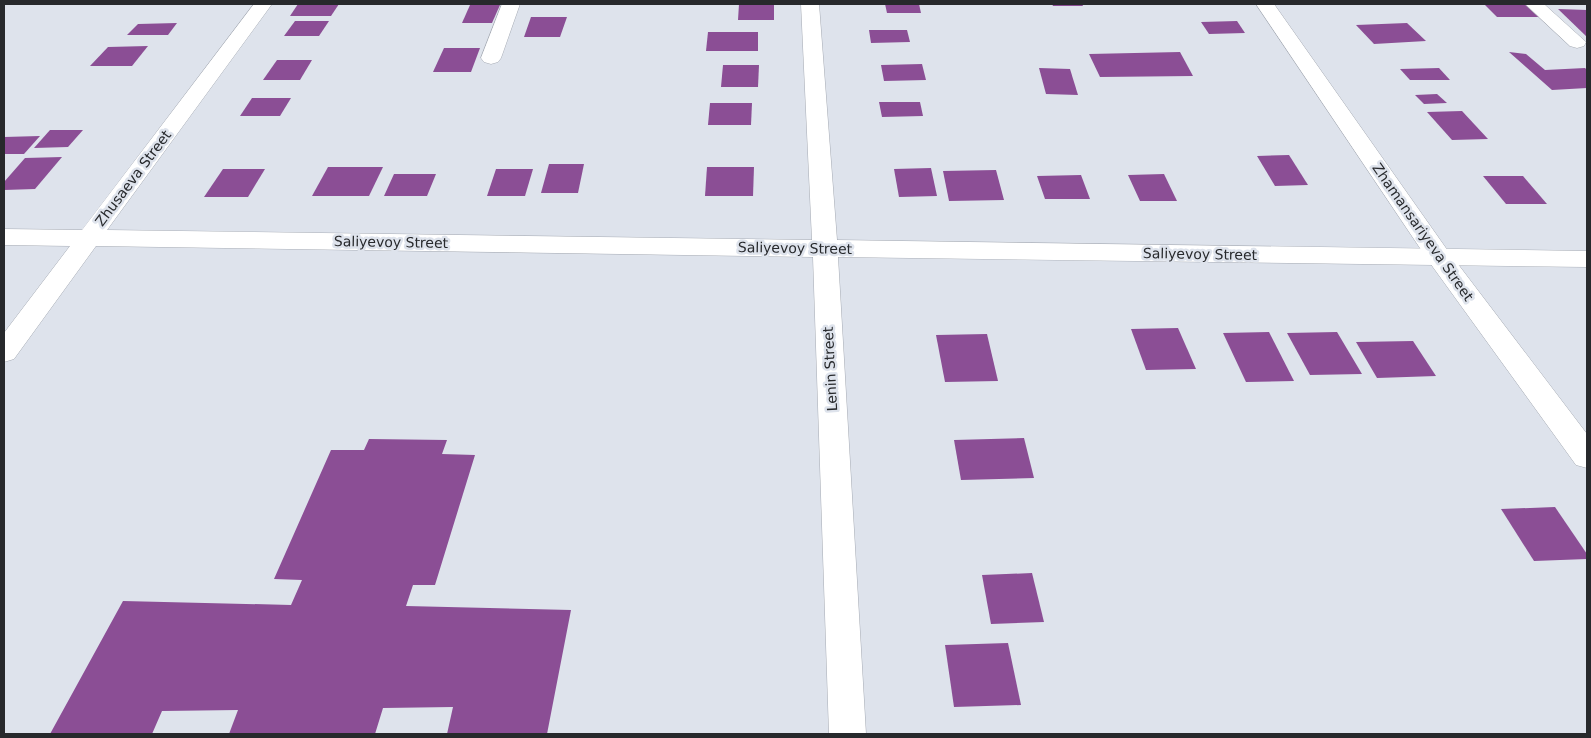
<svg xmlns="http://www.w3.org/2000/svg" width="1591" height="738" viewBox="0 0 1591 738" font-family="'DejaVu Sans',sans-serif">
	<style>
		.building { fill: #8b4e95 }
		.lines { fill: none; stroke-linecap: round; stroke-linejoin: round }
		.minor-casing { stroke: #a5aab3; stroke-width: 1 }
		.tertiary-casing { stroke: #a5aab3; stroke-width: 1 }
		.minor { fill: #fff; fill-rule: evenodd }
		.tertiary { fill: #fff; fill-rule: evenodd }
		.labels { text-anchor: middle; stroke-width: 5; stroke-linejoin: round; paint-order: stroke }
		.street-label { font-size: 14px; fill: #27292c; stroke: #dee3ec }
	</style>
	<rect width="100%" height="100%" fill="#dee3ec"/>
	<!-- building -->
	<g class="building">
		<polygon points="298,4 339,4 331,16 290,16"/>
		<polygon points="739,4 774,4 774,20 738,20"/>
		<polygon points="885,4 919,4 921,13 887,13"/>
		<polygon points="1052,4 1082,4 1083,6 1053,6"/>
		<polygon points="1484,4 1527,4 1541,17 1497,17"/>
		<polygon points="470,5 500,5 492,23 462,23"/>
		<polygon points="1558,9 1587,10 1587,37"/>
		<polygon points="531,17 567,17 560,37 524,37"/>
		<polygon points="295,21 329,21 319,36 284,36"/>
		<polygon points="1237,21 1245,33 1209,34 1201,22"/>
		<polygon points="177,23 168,35 127,35 138,24"/>
		<polygon points="1407,23 1426,41 1374,44 1356,25"/>
		<polygon points="869,30 907,30 910,42 871,43"/>
		<polygon points="708,32 758,32 758,51 706,51"/>
		<polygon points="148,46 132,66 90,66 108,47"/>
		<polygon points="444,48 480,48 471,72 433,72"/>
		<polygon points="1180,52 1193,76 1100,77 1089,54"/>
		<polygon points="1509,52 1526,54 1545,70 1585,68 1587,70 1587,88 1552,90"/>
		<polygon points="277,60 312,60 300,80 263,80"/>
		<polygon points="922,64 926,80 884,81 881,65"/>
		<polygon points="723,65 759,65 758,87 721,87"/>
		<polygon points="1039,68 1070,69 1078,95 1046,94"/>
		<polygon points="1439,68 1450,80 1410,80 1400,69"/>
		<polygon points="1437,94 1447,103 1424,104 1415,95"/>
		<polygon points="252,98 291,98 280,116 240,116"/>
		<polygon points="879,102 920,102 923,116 882,117"/>
		<polygon points="710,103 752,103 751,125 708,125"/>
		<polygon points="1462,111 1488,139 1452,140 1427,112"/>
		<polygon points="50,130 83,130 68,147 34,148"/>
		<polygon points="40,136 24,154 4,154 4,137"/>
		<polygon points="1289,155 1308,185 1275,186 1257,156"/>
		<polygon points="62,157 35,189 4,190 4,182 25,158"/>
		<polygon points="549,164 584,164 578,193 541,193"/>
		<polygon points="328,167 383,167 369,196 312,196"/>
		<polygon points="707,167 754,167 753,196 705,196"/>
		<polygon points="931,168 937,196 899,197 894,169"/>
		<polygon points="223,169 265,169 248,197 204,197"/>
		<polygon points="496,169 533,169 525,196 487,196"/>
		<polygon points="996,170 1004,200 949,201 943,171"/>
		<polygon points="394,174 436,174 427,196 384,196"/>
		<polygon points="1164,174 1177,201 1140,201 1128,175"/>
		<polygon points="1081,175 1090,199 1045,199 1037,176"/>
		<polygon points="1483,176 1523,176 1547,204 1506,204"/>
		<polygon points="1178,328 1196,369 1146,370 1131,329"/>
		<polygon points="1269,332 1294,381 1246,382 1223,333"/>
		<polygon points="1337,332 1362,374 1310,375 1287,333"/>
		<polygon points="987,334 998,381 945,382 936,335"/>
		<polygon points="1413,341 1436,376 1377,378 1356,342"/>
		<polygon points="1024,438 1034,478 961,480 954,440"/>
		<polygon points="369,439 447,440 442,454 475,455 435,585 413,585 406,606 571,610 547,734 447,734 453,707 383,708 375,734 229,734 238,710 162,711 152,734 50,734 123,601 291,605 302,580 274,579 331,450 364,450"/>
		<polygon points="1555,507 1587,554 1587,559 1534,561 1501,509"/>
		<polygon points="1032,573 1044,622 991,624 982,575"/>
		<polygon points="1008,643 1021,705 954,707 945,645"/>
	</g>
	<g class="lines">
		<!-- minor casing -->
		<g class="minor-casing">
			<g id="minor">
				<polygon points="254,4 272,4 107,230 812,240 801,4 819,4 837,240 1587,251 1587,267 838,257 866,734 829,734 813,257 96,246 14,359 4,362 4,333 70,246 4,245 4,229 82,230"/>
				<polygon points="502,4 520,4 501,58 498,62 491,64 484,62 481,58"/>
				<polygon points="1525,4 1544,4 1586,42 1584,46 1577,48 1570,46"/>
			</g>
		</g>
		<!-- tertiary casing -->
		<g class="tertiary-casing">
			<polygon id="tertiary" points="1256,4 1274,4 1448,251 1587,434 1587,468 1576,465 1430,263"/>
		</g>
		<!-- minor -->
		<use href="#minor" class="minor"/>
		<!-- tertiary -->
		<use href="#tertiary" class="tertiary"/>
	</g>
	<g class="labels">
		<!-- street labels -->
		<g class="street-label">
			<text transform="translate(133 178) rotate(-53)" y="5">Zhusaeva Street</text>
			<text transform="translate(1423 232) rotate(55)" y="5">Zhamansariyeva Street</text>
			<text transform="translate(391 242) rotate(1)" y="5">Saliyevoy Street</text>
			<text transform="translate(795 248) rotate(1)" y="5">Saliyevoy Street</text>
			<text transform="translate(1200 254) rotate(1)" y="5">Saliyevoy Street</text>
			<text transform="translate(830 369) rotate(-93)" y="5">Lenin Street</text>
		</g>
	</g>
	<!-- border -->
	<rect width="1591" height="738" fill="none" stroke="#27292c" stroke-width="10"/>
</svg>
